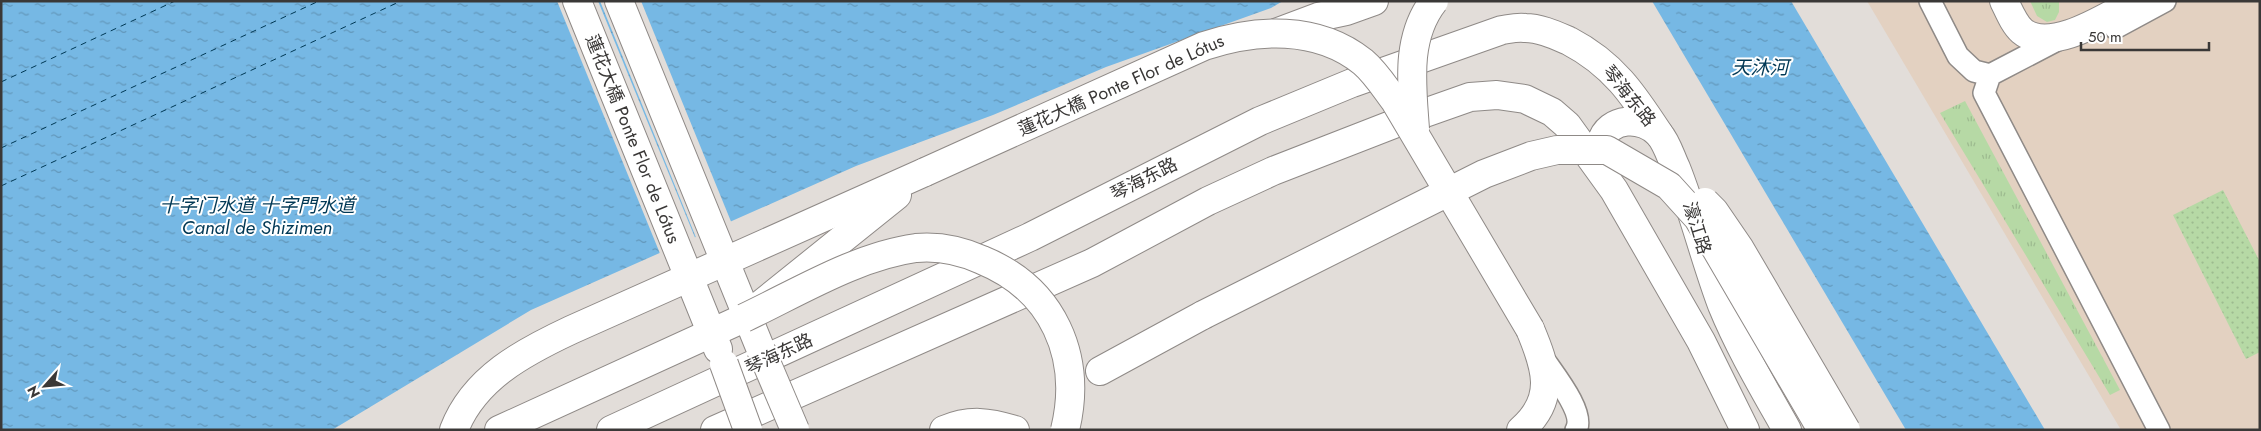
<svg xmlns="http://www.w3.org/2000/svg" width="2261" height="431" viewBox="0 0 2261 431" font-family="Jost,'Noto Sans SC',sans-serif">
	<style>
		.education { fill: #e3d1c1 }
		.grass { fill: url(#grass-tufts) }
		.garden { fill: url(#garden-dots) }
		.water { fill: url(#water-ripples) }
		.pier { fill: #e2ddd9 }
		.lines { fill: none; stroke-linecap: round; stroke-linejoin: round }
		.ferry { stroke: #003855; stroke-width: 1; stroke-dasharray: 6 5; stroke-linecap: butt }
		.street-casing { stroke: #8f8a87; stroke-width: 24 }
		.secondary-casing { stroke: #8f8a87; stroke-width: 30 }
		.street { stroke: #fff; stroke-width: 21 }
		.secondary { stroke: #fff; stroke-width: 28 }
		.secondary-bridge-casing { stroke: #8f8a87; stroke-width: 30; stroke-linecap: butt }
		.secondary-bridge { stroke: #fff; stroke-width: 28 }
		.labels { text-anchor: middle; stroke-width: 4; stroke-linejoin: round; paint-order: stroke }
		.street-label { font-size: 18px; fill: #3a3837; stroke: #fff }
		.water-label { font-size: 19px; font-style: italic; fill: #003855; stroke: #fff }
	</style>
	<defs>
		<pattern id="grass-tufts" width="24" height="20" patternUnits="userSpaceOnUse" patternTransform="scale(1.25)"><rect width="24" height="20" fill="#b6d9a5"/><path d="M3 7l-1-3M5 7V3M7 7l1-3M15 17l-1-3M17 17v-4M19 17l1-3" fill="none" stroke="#9dbb8f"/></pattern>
		<pattern id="garden-dots" width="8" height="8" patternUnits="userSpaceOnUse" patternTransform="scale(1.25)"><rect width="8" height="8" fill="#b6d9a5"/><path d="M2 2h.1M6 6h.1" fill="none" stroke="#9dbb8f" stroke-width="1.8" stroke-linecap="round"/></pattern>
		<pattern id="water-ripples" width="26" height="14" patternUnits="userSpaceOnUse" patternTransform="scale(1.25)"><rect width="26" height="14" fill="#76b8e4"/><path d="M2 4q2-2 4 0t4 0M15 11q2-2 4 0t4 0" fill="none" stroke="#6297ba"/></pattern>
	</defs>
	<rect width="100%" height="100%" fill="#e2ddd9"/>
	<!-- education -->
	<polygon class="education" points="1867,1 2260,1 2260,430 2121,430"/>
	<!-- grass -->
	<g class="grass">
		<polygon points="2030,1 2059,1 2059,12 2055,20 2047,22 2037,16"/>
		<polygon points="1965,101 2120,390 2110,395 1940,113"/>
	</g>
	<!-- garden -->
	<polygon class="garden" points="2223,190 2260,262 2260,352 2246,359 2173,215"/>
	<!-- water -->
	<g class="water">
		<polygon points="1,1 1283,1 1271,8 1106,67 993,115 856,166 531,310 332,430 1,430"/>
		<polygon points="1652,1 1791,1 2045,430 1906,430"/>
	</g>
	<!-- pier -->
	<g class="pier">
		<polygon points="557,1 598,1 696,240 661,256"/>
		<polygon points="600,1 641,1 732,224 697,240"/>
	</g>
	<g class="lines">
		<!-- ferry -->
		<g class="ferry">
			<polyline points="1,82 175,1"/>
			<polyline points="1,148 319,1"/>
			<polyline points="1,186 401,1"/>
		</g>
		<!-- street casing -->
		<g class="street-casing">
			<g id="street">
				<polyline points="1930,1 1958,56 1974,71 1990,75"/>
				<polyline points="2115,28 2165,1"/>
				<polyline points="2061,38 1990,75 1984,93 2159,430"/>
				<path d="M1543 358C1552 372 1586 413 1576 430"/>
			</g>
		</g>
		<!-- secondary casing -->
		<g class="secondary-casing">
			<g id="secondary">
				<polyline points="577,1 718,349"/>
				<polyline points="619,1 761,350"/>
				<path d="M2004 1C2009 11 2014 24 2022 31 2050 55 2109 15 2136 1"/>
				<polyline points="1278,32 1318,17 1346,11 1374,1"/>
				<path d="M1607 172C1603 164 1599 153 1601 143 1608 116 1643 116 1659 134 1667 143 1671 158 1676 168 1694 213 1705 260 1722 305 1740 349 1764 389 1787 430"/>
				<polyline points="1100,371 1203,315"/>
				<path d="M454 430C474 378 524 352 571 330L925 172"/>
				<polyline points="499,430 744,318 897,195"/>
				<path d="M611 430 1030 237 1260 121 1352 83 1502 30C1509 29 1517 27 1525 28 1540 28 1555 35 1569 41 1613 64 1633 94 1659 134"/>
				<polyline points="715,430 1092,263 1208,201 1273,171 1399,122 1470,97 1497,95 1525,99 1552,112 1567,125 1614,190 1701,341 1745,430"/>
				<path d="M944 430C970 419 989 422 1015 430"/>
				<path d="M1521 430C1557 399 1546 367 1530 329"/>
			</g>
		</g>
		<!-- street -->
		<use href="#street" class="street"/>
		<!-- secondary -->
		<use href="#secondary" class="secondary"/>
		<!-- secondary-bridge casing -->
		<g class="secondary-bridge-casing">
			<g id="secondary-bridge">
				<path d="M1415 129C1412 86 1405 38 1434 1"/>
				<path d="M925 172 1204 46C1256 29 1317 25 1363 62 1376 73 1385 88 1395 101L1530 329"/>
				<polyline points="1705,202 1714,211 1740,249 1846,430"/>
				<polyline points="1203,315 1484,174 1531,156 1557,150 1607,150 1669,186 1698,218 1822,430"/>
				<path d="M744 318C797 293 857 256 916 248 938 246 962 251 982 260 1053 289 1083 356 1065 430"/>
				<polyline points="761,350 795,430"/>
				<polyline points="724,364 748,430"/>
			</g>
		</g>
		<!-- secondary-bridge -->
		<use href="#secondary-bridge" class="secondary-bridge"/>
	</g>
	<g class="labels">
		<!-- street labels -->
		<g class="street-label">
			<text transform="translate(1121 85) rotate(-24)" y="6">蓮花大橋 Ponte Flor de Lótus</text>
			<text transform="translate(1629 96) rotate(51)" y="6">琴海东路</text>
			<text transform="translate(633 139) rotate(68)" y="6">蓮花大橋 Ponte Flor de Lótus</text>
			<text transform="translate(1144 179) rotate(-27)" y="6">琴海东路</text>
			<text transform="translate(1697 228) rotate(73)" y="6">濠江路</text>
			<text transform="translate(779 354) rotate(-25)" y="6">琴海东路</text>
		</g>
		<!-- water labels -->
		<g class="water-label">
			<text x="1760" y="74">天沐河</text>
			<text x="257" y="212">十字门水道 十字門水道<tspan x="257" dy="22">Canal de Shizimen</tspan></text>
		</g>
	</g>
	<!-- border -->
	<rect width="2261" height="431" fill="none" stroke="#3a3837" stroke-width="5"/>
	<!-- north arrow -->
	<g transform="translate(45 386) rotate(243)" stroke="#ffffff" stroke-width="4" paint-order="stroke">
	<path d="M0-4L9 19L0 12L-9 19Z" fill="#3a3837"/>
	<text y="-8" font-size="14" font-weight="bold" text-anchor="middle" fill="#3a3837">N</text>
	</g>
	<!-- scale -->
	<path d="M2081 42v8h128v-8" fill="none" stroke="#3a3837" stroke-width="2.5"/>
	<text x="2088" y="42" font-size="15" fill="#3a3837" stroke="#ffffff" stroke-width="4" paint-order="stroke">50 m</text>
</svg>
